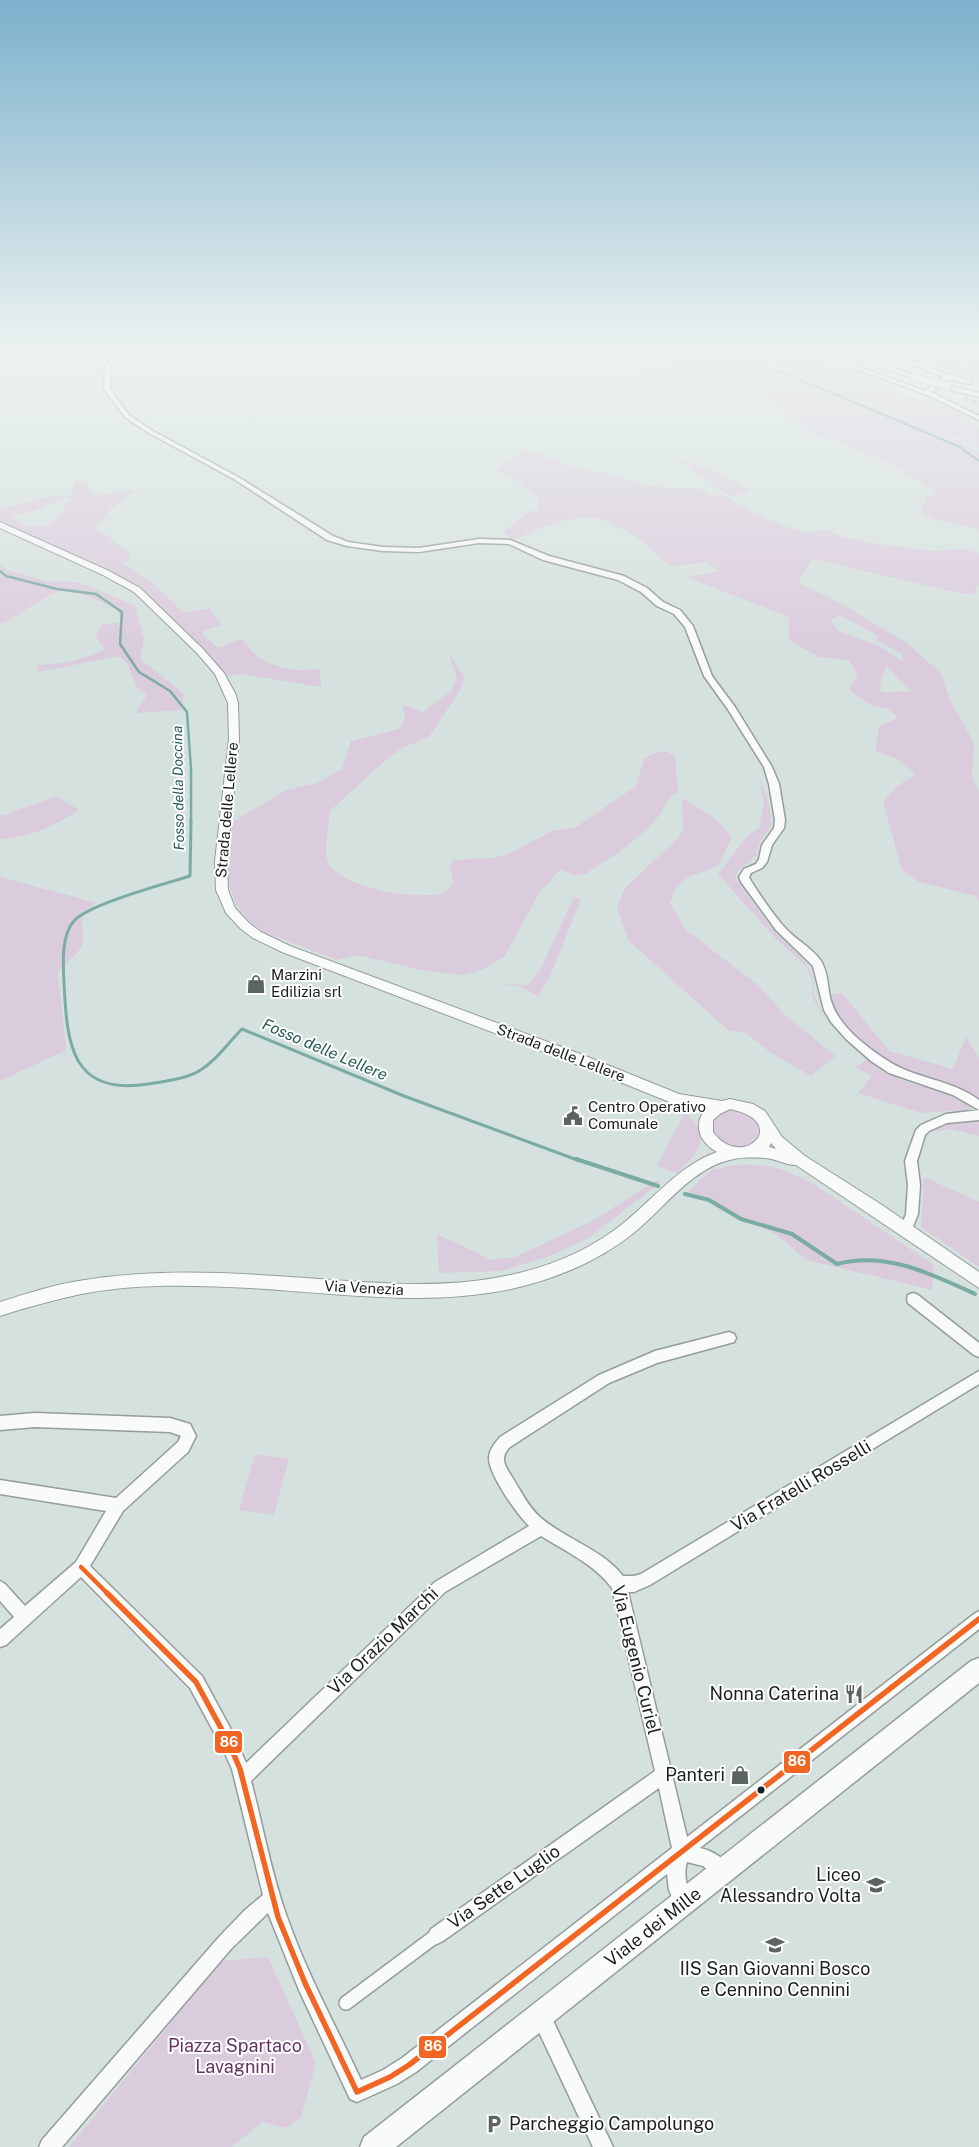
<svg xmlns="http://www.w3.org/2000/svg" width="979" height="2147" viewBox="0 0 979 2147" font-family="'Public Sans',sans-serif">
	<style>
		.green { fill: #dbccdd; fill-rule: evenodd }
		.lines { fill: none; stroke-linecap: round; stroke-linejoin: round }
		.stream-far3 { stroke: #7aaca2; stroke-width: 2 }
		.stream-far2 { stroke: #7aaca2; stroke-width: 2.5 }
		.stream-far1 { stroke: #7aaca2; stroke-width: 3 }
		.stream { stroke: #7aaca2; stroke-width: 4 }
		.building { fill: #b7c9c5 }
		.pedestrian-tunnel { stroke: #afbbb8; stroke-width: 5; stroke-dasharray: 5 2.5; stroke-linecap: butt }
		.minor-tunnel { stroke: #afbbb8; stroke-width: 6; stroke-dasharray: 6 3; stroke-linecap: butt }
		.pedestrian-far1-casing { stroke: #949d9b; stroke-width: 6 }
		.pedestrian-casing { stroke: #949d9b; stroke-width: 16 }
		.minor-casing { stroke: #949d9b; stroke-width: 3 }
		.tertiary-casing { stroke: #949d9b; stroke-width: 2 }
		.secondary-casing { stroke: #949d9b; stroke-width: 3 }
		.primary-casing { stroke: #949d9b; stroke-width: 2 }
		.pedestrian-far1 { stroke: #f9fafa; stroke-width: 5 }
		.pedestrian { stroke: #f9fafa; stroke-width: 13 }
		.minor { fill: #f9fafa; fill-rule: evenodd }
		.tertiary { fill: #f9fafa; fill-rule: evenodd }
		.secondary { fill: #f9fafa; fill-rule: evenodd }
		.primary { fill: #f9fafa; fill-rule: evenodd }
		.minor-bridge-casing { stroke: #949d9b; stroke-width: 8; stroke-linecap: butt }
		.minor-bridge { stroke: #f9fafa; stroke-width: 6 }
		.bus-1-far1-casing { stroke: #fff; stroke-width: 8 }
		.bus-1-casing { stroke: #fff; stroke-width: 9 }
		.bus-1-far1 { stroke: #f26522; stroke-width: 4.5 }
		.bus-1 { stroke: #f26522; stroke-width: 5.5 }
		.bus-dot { fill: #19211f; stroke: #fff; stroke-width: 2 }
		.labels { text-anchor: middle; stroke-width: 4; stroke-linejoin: round; paint-order: stroke }
		.far-water-label { font-size: 14px; font-style: italic; fill: #245b51; stroke: #fff }
		.street-label { font-size: 15px; fill: #19211f; stroke: #fff }
		.poi-label { font-size: 15px; fill: #19211f; stroke: #fff; text-anchor: start }
		.water-label { font-size: 16px; font-style: italic; fill: #245b51; stroke: #fff }
		.near-street-label { font-size: 18px; fill: #19211f; stroke: #fff }
		.near-poi-label { font-size: 18px; fill: #19211f; stroke: #fff; text-anchor: end }
		.near-park-label { font-size: 18px; fill: #663263; stroke: #fff }
		.line-badge { stroke: #fff; stroke-width: 2 }
		.badge-label { font-size: 14px; text-anchor: middle; font-weight: bold; fill: #fff }
	</style>
	<rect width="100%" height="100%" fill="#d5e1de"/>
	<!-- green -->
	<g class="green">
		<polygon points="668,348 791,348 804,351 870,379 877,384 893,390 892,391 927,402 938,400 967,415 963,417 979,427 979,448 953,435 949,437 979,451 979,529 936,520 920,512 927,496 938,495 913,477 876,457 859,453 842,442 813,435 759,393 729,380 616,376 612,373 621,370 670,368 668,362 645,362 623,358 620,354 675,351"/>
		<path d="M888 348H929L924 351 955 361H965L977 356 965 351 941 350 939 348H962L979 353V380C952 378 910 364 888 348Z"/>
		<path d="M526 449 580 469 608 473 639 484 672 488H698L714 496 721 494C735 503 795 534 811 533 814 533 821 530 825 529L843 537 869 543 931 551 963 549 979 553V584L975 589 976 595 954 592 813 559 798 582 844 605 908 644 941 673 949 698 974 743 972 778 979 792V902L976 896 919 882 902 870 883 802 896 787 916 774 895 758 875 751 879 727 897 718 890 709 870 705 849 689 858 675 848 660 819 657 789 640V617L686 577 719 571 707 562C697 563 682 567 672 565 663 563 652 548 643 542 629 531 610 520 592 518 571 515 530 531 512 541L504 532 522 517 538 508 539 498 515 479 495 470ZM840 615 877 635V640L902 654 903 662 879 646 839 631 830 620ZM886 666 912 691 883 692 879 688Z"/>
		<polygon points="687,461 724,475 750,490 733,497 699,476 682,462"/>
		<path d="M74 481 86 483 94 496 132 490 133 492C117 503 104 514 94 530L110 537 115 544 129 550 130 559 123 563 151 582 184 613 209 608 222 625 205 630 202 634 218 648 242 639C247 645 252 652 258 657 273 668 302 673 319 668L322 687 241 674 228 676 190 635 135 584 104 568 0 522V509L52 496H72ZM68 497 70 498C66 504 61 516 55 521 40 531 23 526 11 516L32 512Z"/>
		<path d="M0 564 6 569 46 581H63L84 584 135 606 144 639 140 659 184 694 182 710 136 713 147 695 137 687 128 665 119 656 38 672 37 665C64 664 80 661 105 649L96 638 101 625 122 622 118 611C104 603 75 588 58 592 48 594 15 617 3 624L0 623Z"/>
		<path d="M449 653 464 677 461 689 429 737 402 748 388 758 330 811C329 823 323 853 328 863 341 886 402 897 427 895 431 895 438 895 442 893 446 891 450 886 453 883L450 865 454 860 493 858 506 855 552 831 576 827 636 786 644 759 652 754 666 751 675 756 678 792C662 802 667 807 656 819 635 842 617 854 591 870L587 874 573 875 561 869 540 892 504 957 481 970 464 975 426 971 357 955 337 960 264 932 250 922 236 904 230 888 227 868 231 823 286 790 317 783 342 769 351 741 399 729 405 719 403 705 414 708 422 712 451 691 457 679Z"/>
		<polygon points="759,775 769,805 772,824 759,843 757,855 737,872 736,879 769,924 804,961 813,977 814,995 827,1025 813,998 812,979 805,965 775,938 718,874 749,834 759,828 764,802"/>
		<path d="M56 796 79 810C52 827 32 837 0 839V815H5Z"/>
		<polygon points="682,798 716,819 732,837 719,864 712,869 689,876 676,888 670,903 686,930 758,985 787,1017 836,1056 811,1076 770,1052 746,1033 729,1031 628,940 617,907 625,888 675,841 683,831"/>
		<path d="M0 877 97 903 81 913C86 950 84 946 58 972L66 1050 0 1081Z"/>
		<polygon points="574,897 581,899 551,974 538,996 521,987 501,984 528,985 540,970"/>
		<polygon points="842,993 889,1051 953,1069 966,1037 979,1058 979,1101 894,1068 847,1028 834,1012 829,995"/>
		<path d="M868 1059C878 1065 887 1073 898 1078 922 1089 950 1089 973 1107L966 1110 921 1113 858 1093 872 1076 855 1067Z"/>
		<path d="M734 1108 742 1110 760 1122 761 1135C759 1138 756 1143 753 1145 735 1157 706 1138 715 1117L727 1109Z"/>
		<path d="M685 1112C713 1138 700 1151 677 1173L657 1166Z"/>
		<polygon points="979,1120 979,1136 949,1129 937,1132 934,1127 954,1121"/>
		<path d="M736 1165C772 1164 783 1168 815 1185L934 1265 932 1290 807 1260 775 1234 688 1191 712 1170Z"/>
		<polygon points="924,1177 979,1202 979,1267 921,1227"/>
		<polygon points="657,1180 661,1182 587,1239 550,1256 501,1271 439,1273 437,1234 492,1260 515,1257 592,1221"/>
		<polygon points="255,1454 289,1459 274,1515 239,1510"/>
		<polygon points="268,1957 316,2063 301,2117 286,2128 263,2122 231,2147 69,2147 221,1961"/>
	</g>
	<g class="lines">
		<!-- stream-far3 -->
		<g class="stream-far3">
			<polyline points="718,348 837,395 960,447 979,461"/>
			<polyline points="976,364 979,365"/>
		</g>
		<!-- stream-far2 -->
		<polyline class="stream-far2" points="0,571 6,576 57,589 96,594 122,612 120,644 139,672 170,691 187,712 191,769 191,821"/>
		<!-- stream-far1 -->
		<path class="stream-far1" d="M191 820 190 876C165 884 89 904 74 921 61 935 63 965 64 983 67 1044 71 1096 148 1084 161 1082 187 1079 199 1071 216 1061 228 1043 242 1029L404 1096 580 1161"/>
		<!-- stream -->
		<g class="stream">
			<polyline points="576,1159 658,1186"/>
			<path d="M685 1194 709 1200 741 1219 792 1234 837 1264C885 1251 932 1274 975 1294"/>
		</g>
	</g>
	<!-- building -->
	<g class="building">
		<polygon points="849,348 862,348 890,360 885,362"/>
		<polygon points="859,359 883,371 890,372 886,375 853,361"/>
	</g>
	<g class="lines">
		<!-- pedestrian-tunnel -->
		<polyline class="pedestrian-tunnel" points="964,398 979,403"/>
		<!-- minor-tunnel -->
		<polyline class="minor-tunnel" points="903,362 917,367"/>
		<!-- pedestrian-far1 casing -->
		<g class="pedestrian-far1-casing">
			<polyline id="pedestrian-far1" points="884,367 901,361"/>
		</g>
		<!-- pedestrian casing -->
		<g class="pedestrian-casing">
			<polyline id="pedestrian" points="346,2003 437,1935"/>
		</g>
		<!-- minor casing -->
		<g class="minor-casing">
			<g id="minor">
				<path d="M120 348H126L118 360 111 365 110 389 129 415 151 430 238 477 333 536 348 542 383 547 419 548 479 539 510 540 549 556 624 576 647 588 663 602 680 610 693 626 712 676 735 707 772 767 779 784 785 820 784 828 772 845 767 862 762 868 751 873 749 877 751 881C762 898 773 915 787 930 798 941 812 948 821 961 829 974 827 988 831 1001 838 1025 865 1046 885 1059 914 1079 951 1079 979 1100V1120L947 1123 929 1131 925 1135 917 1161 920 1185 918 1214 910 1234 906 1235 902 1234 900 1230 906 1214 908 1185 905 1161 916 1130 921 1125 946 1114 979 1110 953 1095 889 1073 871 1061 846 1039 831 1022 824 1010 813 966 776 930 741 882 739 877 744 869 756 864 759 859 762 845 774 828 775 820 769 784 764 767 727 708 704 676 685 627 674 614 657 606 641 592 618 580 543 560 509 544 479 543 419 552 383 551 347 546 327 540 234 479 147 432 125 417 104 389 105 364 114 358Z"/>
				<path d="M818 348H825L860 367 925 391 943 377 902 360 883 348C893 348 899 355 908 359 929 368 950 376 972 381V383L970 384 948 379 931 392 979 416V420L930 396 856 369Z"/>
				<polygon points="837,348 844,348 921,378 916,379 886,369"/>
				<polygon points="864,348 872,348 897,358 892,359"/>
				<polygon points="954,387 979,393 979,397 952,390 951,389"/>
				<polygon points="913,1293 918,1295 979,1343 979,1357 974,1355 908,1303 907,1299 908,1295"/>
				<path d="M729 1332 734 1334 736 1338 734 1342 657 1363 609 1383 510 1447C499 1458 505 1466 512 1477 521 1491 528 1507 541 1518 567 1540 602 1549 623 1576H634L641 1574 979 1371V1384L650 1585 634 1592H628L687 1837 974 1614 979 1611V1629L700 1848C713 1851 727 1859 732 1871L729 1877 723 1880 717 1877 703 1866 687 1862C681 1881 694 1898 689 1909L683 1912 677 1909 669 1890 667 1874 416 2072 397 2084 357 2102 350 2099 299 1990 268 1913 231 1949 62 2147H39L42 2140 219 1937 245 1910 263 1895 232 1769 222 1747 190 1688 81 1577 6 1645 0 1647V1629L14 1617 0 1601V1581L5 1584 25 1606 76 1562 106 1511 0 1494V1480L116 1498 178 1442 181 1436 170 1432 35 1427 0 1430V1416L35 1413 170 1418 190 1424 196 1436 188 1452 123 1511 90 1566 202 1676 234 1735 246 1763 435 1582 529 1526C517 1514 489 1475 489 1458 489 1450 495 1443 500 1437L599 1375 655 1351ZM541 1536C565 1551 594 1564 612 1588L655 1771 431 1929 428 1935 431 1941 437 1944 443 1941 659 1788 672 1848 402 2058 383 2070 361 2080C336 2026 307 1974 287 1917 271 1873 263 1826 251 1781L445 1592Z"/>
				<polygon points="540,2006 547,2008 613,2147 593,2147 531,2015 533,2008"/>
			</g>
		</g>
		<!-- tertiary casing -->
		<g class="tertiary-casing">
			<path id="tertiary" d="M0 522 109 571 140 588 203 649 224 673 235 693 238 703 239 739 227 861 228 890 235 908 249 923 261 932 290 946 583 1055 679 1094 722 1101 730 1099 753 1104 765 1111 782 1137 805 1156 882 1205 979 1272V1288L796 1165C788 1165 780 1161 771 1159 762 1157 743 1157 734 1159 694 1166 666 1206 636 1231 601 1260 556 1279 511 1289 425 1307 336 1293 250 1288 194 1285 136 1283 81 1294 54 1300 27 1307 0 1316V1302C28 1293 56 1284 85 1280 153 1269 221 1272 290 1277 358 1281 428 1290 495 1278 542 1270 589 1252 626 1221 655 1197 680 1165 717 1152 700 1143 692 1125 706 1109L672 1103 573 1063 282 952 253 938 241 929 226 913 216 890 215 861 229 739 228 703 215 674 197 653 134 592 103 575 0 528ZM730 1109C793 1122 742 1172 713 1132V1120L720 1114ZM771 1143 776 1149 769 1147Z"/>
		</g>
		<!-- secondary casing -->
		<g class="secondary-casing">
			<polygon id="secondary" points="979,1658 979,1683 396,2147 360,2147 364,2137 971,1661"/>
		</g>
		<!-- primary casing -->
		<g class="primary-casing">
			<polygon id="primary" points="965,348 979,348 979,354 966,350"/>
		</g>
		<!-- pedestrian-far1 -->
		<use href="#pedestrian-far1" class="pedestrian-far1"/>
		<!-- pedestrian -->
		<use href="#pedestrian" class="pedestrian"/>
		<!-- minor -->
		<use href="#minor" class="minor"/>
		<!-- tertiary -->
		<use href="#tertiary" class="tertiary"/>
		<!-- secondary -->
		<use href="#secondary" class="secondary"/>
		<!-- primary -->
		<use href="#primary" class="primary"/>
		<!-- minor-bridge casing -->
		<g class="minor-bridge-casing">
			<polyline id="minor-bridge" points="918,378 946,386"/>
		</g>
		<!-- minor-bridge -->
		<use href="#minor-bridge" class="minor-bridge"/>
		<!-- bus-1-far1 casing -->
		<g class="bus-1-far1-casing">
			<polyline id="bus-1-far1" points="81,1567 108,1594"/>
		</g>
		<!-- bus-1 casing -->
		<g class="bus-1-casing">
			<polyline id="bus-1" points="107,1593 196,1682 228,1741 240,1769 278,1917 305,1983 357,2092 390,2077 409,2065 979,1619"/>
		</g>
		<!-- bus-1-far1 -->
		<use href="#bus-1-far1" class="bus-1-far1"/>
		<!-- bus-1 -->
		<use href="#bus-1" class="bus-1"/>
	</g>
	<!-- sky -->
	<linearGradient id="sky" x2="0" y2="1"><stop stop-color="#7cb1cc"/><stop offset="0.54" stop-color="#ecf2f0"/><stop offset="1" stop-color="#ecf2f0" stop-opacity="0"/></linearGradient>
	<rect width="979" height="648" fill="url(#sky)"/>
	<!-- icons -->
	<defs>
		<g id="shop-bare" transform="scale(1.5)"><path d="M-5-2.5h2.3a2.7 3.5 0 0 1 5.4 0H5L5.5 6h-11ZM-1.5-2.5h3a1.5 2.3 0 0 0-3 0Z" fill="#5b6462" stroke="#fff" stroke-width="2.5" paint-order="stroke"/></g>
		<g id="civic-bare" transform="scale(1.5)"><path d="M-.6-6.5H3V-4.5H.6V-3L4-1V1h2V6H-6V1h2V-1L-.6-3ZM-1.2 2.5V6h2.4V2.5Z" fill="#5b6462" stroke="#fff" stroke-width="2.5" paint-order="stroke"/></g>
		<g id="restaurant-bare" transform="scale(1.5)"><path d="M-5-6h1v4h1v-4h1v4h1v-4h1v5L-1.5 .5V6h-2V.5L-5-1ZM5-6V6H3V1.5H1.5Q1.5-4 5-6Z" fill="#5b6462" stroke="#fff" stroke-width="2.5" paint-order="stroke"/></g>
		<g id="school-bare" transform="scale(1.5)"><path d="M0-5L7-2L0 1L-7-2ZM-4 1L0 2.5L4 1V4Q0 6-4 4Z" fill="#5b6462" stroke="#fff" stroke-width="2.5" paint-order="stroke"/></g>
		<g id="parking-bare" transform="scale(1.5)"><path d="M-3.5-5.5H1a3.5 3.5 0 0 1 0 7H-1V5.5H-3.5ZM-1-3.4V-.6H.8a1.4 1.4 0 0 0 0-2.8Z" fill="#5b6462" stroke="#fff" stroke-width="2.5" paint-order="stroke"/></g>
	</defs>
	<g fill-rule="evenodd">
		<use href="#shop-bare" x="256" y="984"/>
		<use href="#civic-bare" x="573" y="1116"/>
		<use href="#restaurant-bare" x="854" y="1694"/>
		<use href="#shop-bare" x="740" y="1775"/>
		<use href="#school-bare" x="876" y="1885"/>
		<use href="#school-bare" x="775" y="1945"/>
		<use href="#parking-bare" x="494" y="2124"/>
	</g>
	<!-- markers -->
	<circle class="bus-dot" cx="761" cy="1790" r="4.5"/>
	<g class="labels">
		<!-- far-water labels -->
		<g class="far-water-label">
			<text transform="translate(178 788) rotate(-91)" y="5">Fosso della Doccina</text>
		</g>
		<!-- street labels -->
		<g class="street-label">
			<text transform="translate(227 810) rotate(-85)" y="5">Strada delle Lellere</text>
			<text transform="translate(561 1053) rotate(21)" y="5">Strada delle Lellere</text>
			<text transform="translate(364 1288) rotate(3)" y="5">Via Venezia</text>
		</g>
		<!-- poi labels -->
		<g class="poi-label">
			<text x="271" y="980">Marzini<tspan x="271" dy="17">Edilizia srl</tspan></text>
			<text x="588" y="1112">Centro Operativo<tspan x="588" dy="17">Comunale</tspan></text>
		</g>
		<!-- water labels -->
		<g class="water-label">
			<text transform="translate(325 1049) rotate(23)" y="6">Fosso delle Lellere</text>
		</g>
		<!-- near-street labels -->
		<g class="near-street-label">
			<text transform="translate(801 1486) rotate(-31)" y="6">Via Fratelli Rosselli</text>
			<text transform="translate(383 1641) rotate(-44)" y="6">Via Orazio Marchi</text>
			<text transform="translate(636 1660) rotate(76)" y="6">Via Eugenio Curiel</text>
			<text transform="translate(504 1887) rotate(-35)" y="6">Via Sette Luglio</text>
			<text transform="translate(653 1927) rotate(-38)" y="6">Viale dei Mille</text>
		</g>
		<!-- near-poi labels -->
		<g class="near-poi-label">
			<text x="839" y="1700">Nonna Caterina</text>
			<text x="725" y="1781">Panteri</text>
			<text x="861" y="1881">Liceo<tspan x="861" dy="21">Alessandro Volta</tspan></text>
			<text x="775" y="1975" text-anchor="middle">IIS San Giovanni Bosco<tspan x="775" dy="21">e Cennino Cennini</tspan></text>
			<text x="509" y="2130" text-anchor="start">Parcheggio Campolungo</text>
		</g>
		<!-- near-park labels -->
		<g class="near-park-label">
			<text x="235" y="2052">Piazza Spartaco<tspan x="235" dy="21">Lavagnini</tspan></text>
		</g>
	</g>
	<g class="line-badge">
		<rect x="214" y="1730" width="29" height="24" rx="5" fill="#f26522"/>
		<rect x="783" y="1750" width="28" height="24" rx="5" fill="#f26522"/>
		<rect x="418" y="2035" width="29" height="24" rx="5" fill="#f26522"/>
	</g>
	<g class="badge-label">
		<text x="229" y="1747">86</text>
		<text x="797" y="1766">86</text>
		<text x="433" y="2051">86</text>
	</g>
</svg>
